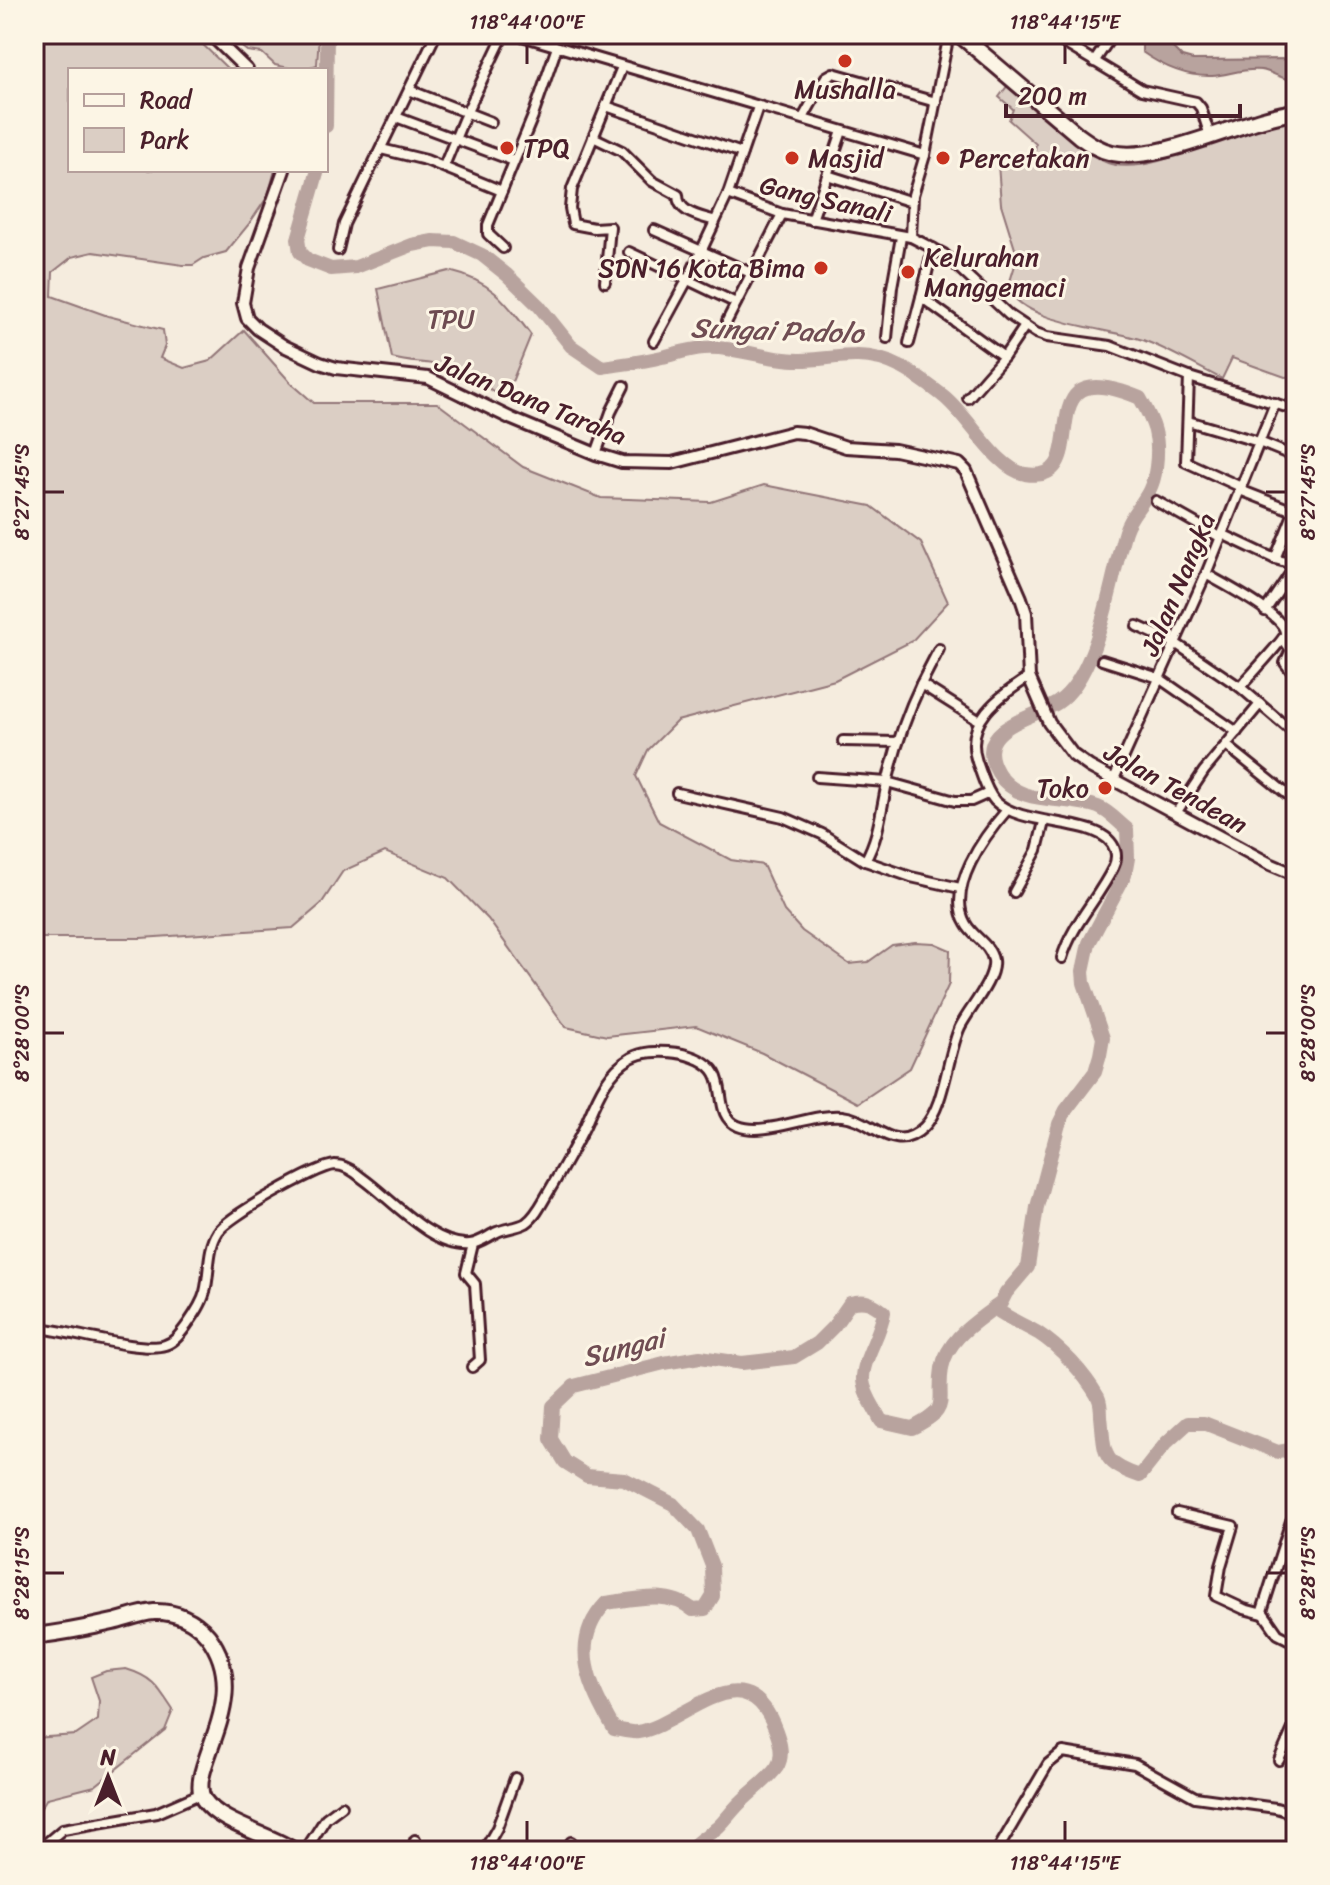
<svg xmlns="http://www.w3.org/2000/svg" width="1330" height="1885" viewBox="0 0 1330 1885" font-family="Sriracha,sans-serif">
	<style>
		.green { fill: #dbcec4; stroke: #927678; stroke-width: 2 }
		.water { fill: #b8a39e; stroke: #8c6e70; stroke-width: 2 }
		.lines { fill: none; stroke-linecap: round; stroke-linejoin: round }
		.river { stroke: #b8a39e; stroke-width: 14 }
		.minor-casing { stroke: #4a1f2b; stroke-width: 14 }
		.tertiary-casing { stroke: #4a1f2b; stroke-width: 16 }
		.trunk-casing { stroke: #4a1f2b; stroke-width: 20 }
		.minor { stroke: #fcf5e5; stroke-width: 8 }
		.tertiary { stroke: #fcf5e5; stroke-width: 10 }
		.trunk { stroke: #fcf5e5; stroke-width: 14 }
		.ticks { fill: none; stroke: #4a1f2b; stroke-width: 3 }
		.poi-dot { fill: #c8321e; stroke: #fcf5e5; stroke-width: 3 }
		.labels { text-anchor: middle; stroke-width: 6; stroke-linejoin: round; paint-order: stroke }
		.poi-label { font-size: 26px; fill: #4a1f2b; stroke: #fcf5e5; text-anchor: start }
		.street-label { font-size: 26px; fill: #4a1f2b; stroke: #fcf5e5 }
		.park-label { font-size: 26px; fill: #6e4b51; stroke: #fcf5e5 }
		.water-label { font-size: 28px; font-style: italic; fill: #704d53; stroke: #fcf5e5 }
		.neatline { fill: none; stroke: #4a1f2b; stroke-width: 3 }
		.ticks-label { font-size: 20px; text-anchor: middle; fill: #4a1f2b }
	</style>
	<rect width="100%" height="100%" fill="#f5ecde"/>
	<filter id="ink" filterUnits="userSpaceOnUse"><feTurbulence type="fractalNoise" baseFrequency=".0125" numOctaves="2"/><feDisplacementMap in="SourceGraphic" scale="16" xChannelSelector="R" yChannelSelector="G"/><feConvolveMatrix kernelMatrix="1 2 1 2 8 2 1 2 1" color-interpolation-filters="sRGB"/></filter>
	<g filter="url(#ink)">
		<!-- green -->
		<g class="green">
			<polygon points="34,34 192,34 229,70 70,70 70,170 275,170 268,196 249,224 226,252 204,258 193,265 183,265 93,252 72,257 53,272 52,296 108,316 163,330 165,346 160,358 184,368 210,361 244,330 291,383 314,403 437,403 523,467 601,498 711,502 764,485 871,506 921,543 948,602 912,641 835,680 677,721 648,750 636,776 659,822 731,860 763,865 784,911 802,931 849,964 868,962 892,945 915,942 934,943 950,950 949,984 910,1068 858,1103 762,1053 696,1026 607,1036 566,1027 488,919 448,878 385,852 343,871 321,904 293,928 141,938 34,938"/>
			<polygon points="226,34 319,34 317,65 299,70 275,65 262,53 247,51"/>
			<path d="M1008 85C1031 104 1087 158 1111 164 1152 175 1219 135 1259 125 1271 121 1284 120 1296 118V376L1285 377 1232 358 1222 379C1196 366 1170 350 1143 340 1110 328 1023 324 1008 288L1015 265V249L1001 204 998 164H1032L1036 144 1009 120 1013 109 999 97Z"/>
			<path d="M449 271C492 281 506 302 531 335L505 399C486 387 465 370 443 366 426 362 409 363 392 358L378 289Z"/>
			<path d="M126 1669C153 1677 158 1687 173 1710L165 1730 95 1786 47 1798 34 1819V1738L76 1735 98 1720 99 1701 91 1677 106 1671Z"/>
		</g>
		<!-- water -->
		<path class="water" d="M1148 35 1167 42 1182 57 1193 60 1296 59V79C1282 81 1274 72 1261 70 1243 68 1228 75 1212 76 1187 77 1162 66 1142 52V36Z"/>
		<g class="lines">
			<!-- river -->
			<g class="river">
				<polyline points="326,126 327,34"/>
				<path d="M318 170 298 239 300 252 308 260 331 269 356 267 412 245 433 241 454 242 482 255 507 275 539 306 571 346 602 367C622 364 642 362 662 357 675 354 690 349 704 348 736 346 769 361 801 360 819 360 837 356 855 356 890 355 916 375 942 395 968 414 995 468 1025 474 1102 487 1019 347 1140 398 1154 423 1160 436 1156 467 1152 500 1133 507 1125 531 1111 576 1099 676 1057 703 1030 720 971 728 998 773 1019 808 1066 795 1098 807 1109 811 1118 822 1127 829L1128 858 1125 875 1089 943 1083 971 1084 983 1103 1038 1100 1055 1095 1072 1066 1110 1059 1124 1037 1207 1028 1267 1006 1293 1001 1303 994 1308C1008 1318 1023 1325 1038 1333 1061 1348 1084 1373 1098 1397 1101 1403 1101 1409 1101 1416 1105 1453 1100 1463 1140 1476L1166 1443 1188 1423H1204L1278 1452 1296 1449"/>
				<path d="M689 1851C696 1841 707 1836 717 1828 726 1820 733 1809 742 1801 754 1789 767 1781 777 1767 784 1756 780 1742 776 1731 746 1647 684 1725 638 1732 631 1733 621 1730 614 1729 590 1687 568 1643 606 1603 635 1599 669 1590 693 1610L705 1609 713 1596 712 1566 698 1530 673 1504 624 1479 587 1476 565 1462 551 1439 553 1406 574 1386 664 1363 700 1357 742 1363 794 1357 817 1343 834 1326 850 1303C866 1299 872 1303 884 1312 881 1334 862 1360 863 1380 864 1394 875 1408 881 1421L912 1428C953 1407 936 1405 942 1368 947 1340 973 1324 994 1308"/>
			</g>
			<!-- minor casing -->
			<g class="minor-casing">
				<g id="minor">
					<polyline points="515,34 925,155"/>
					<polyline points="949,34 925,155 913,195 911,237 944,254 1009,315 1036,333 1047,337 1110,346 1189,377 1296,410"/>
					<polyline points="1049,34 1142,90 1196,102 1201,108 1210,136"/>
					<polyline points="1094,62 1113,34"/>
					<polyline points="409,90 491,122"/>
					<polyline points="606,106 742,153"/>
					<polyline points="758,107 728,194 782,214 911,237"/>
					<polyline points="396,117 514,161"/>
					<polyline points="803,118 826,77 833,73 936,102"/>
					<path d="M593 137 622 151 652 181 678 195C678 213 700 216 715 221"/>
					<polyline points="381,149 426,160 502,191"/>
					<polyline points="444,166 463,120 504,34"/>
					<polyline points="827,175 912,202"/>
					<polyline points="812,220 842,131"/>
					<polyline points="654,230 751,273"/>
					<polyline points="503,248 488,234 488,225 533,116 557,47"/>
					<polyline points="933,248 921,297 1004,357"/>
					<polyline points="338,250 344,224 436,34"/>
					<polyline points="629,252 736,303"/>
					<polyline points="605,282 610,227 594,228 573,224 570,208 572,189 622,67"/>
					<polyline points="727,321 782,214"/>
					<polyline points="887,338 892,287 901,237"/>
					<polyline points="654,341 690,275 728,194"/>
					<polyline points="909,343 921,297"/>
					<polyline points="1189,377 1186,462 1241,487"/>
					<polyline points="968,398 1004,357 1025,326"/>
					<polyline points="1188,421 1259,442 1296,457"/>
					<polyline points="596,454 611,412 624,386"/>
					<polyline points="1240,490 1296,512"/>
					<polyline points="1156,501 1220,537"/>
					<polyline points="1222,534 1275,559 1296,565"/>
					<polyline points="1275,559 1294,512"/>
					<path d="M1206 574C1221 583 1287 616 1285 634 1284 640 1247 679 1240 687L1296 735"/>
					<polyline points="1265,611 1296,565"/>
					<polyline points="1137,626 1175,643 1240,687"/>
					<polyline points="1283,639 1291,650 1285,663 1296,677"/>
					<polyline points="1102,660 1159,678 1237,732"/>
					<path d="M1029 677C999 697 963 721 977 762 982 775 986 791 995 801 1023 829 1105 816 1115 850 1117 856 1116 862 1113 868 1098 899 1072 924 1062 958"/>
					<polyline points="921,684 939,649"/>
					<polyline points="843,741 898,742"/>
					<polyline points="1226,745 1287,794"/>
					<polyline points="817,777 887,782 955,801 971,801 989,793"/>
					<polyline points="1114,779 1206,574 1275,403"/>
					<polyline points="677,793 783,817 822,834 865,861"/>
					<polyline points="1176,813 1204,771 1260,704"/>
					<path d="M960 888 911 877 865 861C879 837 881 810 887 783 895 749 906 715 921 684L978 720"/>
					<polyline points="1014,892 1037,850 1044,822"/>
					<path d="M34 1332 45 1329C73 1332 142 1353 165 1345 175 1342 181 1333 187 1325 194 1315 202 1304 205 1292 210 1273 207 1249 218 1232 227 1217 317 1166 335 1165 345 1165 355 1172 362 1178 392 1199 432 1247 470 1244 480 1243 488 1236 497 1232 506 1228 517 1228 526 1223 536 1216 542 1203 548 1193 561 1171 574 1149 585 1126 596 1101 606 1072 631 1058 651 1046 702 1051 715 1073 725 1090 716 1117 738 1126 766 1137 810 1113 842 1116 874 1119 893 1157 924 1127 945 1106 947 1055 960 1027 969 1009 996 979 993 960 990 944 973 937 966 924 945 889 985 835 1007 810"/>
					<polyline points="472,1367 480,1360 475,1284 466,1273 473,1244"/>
					<polyline points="1177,1513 1233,1526 1221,1566 1216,1596 1244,1609 1263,1614"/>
					<polyline points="1291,1521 1262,1611 1278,1634 1296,1643"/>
					<polyline points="1279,1760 1296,1722"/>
					<polyline points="37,1851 63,1829 156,1813 202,1793"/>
					<polyline points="305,1851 326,1818 342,1806"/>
					<polyline points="412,1851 415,1840"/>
					<polyline points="484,1851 497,1828 515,1778"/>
					<polyline points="567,1851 571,1842"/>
					<polyline points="997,1851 1048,1764 1063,1752 1135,1764 1195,1797 1276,1808 1296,1814"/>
				</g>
			</g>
			<!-- tertiary casing -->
			<g class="tertiary-casing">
				<g id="tertiary">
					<polyline points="210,34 247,70"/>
					<polyline points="284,170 249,268 243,303 247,318 258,329 284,346 320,363 336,368 428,378 512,419 596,454 622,462 672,463 793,432 804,433 846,447 895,450 959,464 966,471 1021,598 1026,613 1029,677 1049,723 1073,755 1090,767 1270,864 1296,875"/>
				</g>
			</g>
			<!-- trunk casing -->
			<g class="trunk-casing">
				<g id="trunk">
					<path d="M959 34 1079 136C1090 144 1099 150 1112 153 1162 164 1243 118 1296 112"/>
					<path d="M34 1636C60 1633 87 1628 113 1622 126 1619 140 1613 154 1612 175 1611 195 1620 208 1636 256 1700 184 1769 204 1800 220 1824 270 1834 294 1851"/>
				</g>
			</g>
			<!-- minor -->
			<use href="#minor" class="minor"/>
			<!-- tertiary -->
			<use href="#tertiary" class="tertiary"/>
			<!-- trunk -->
			<use href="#trunk" class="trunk"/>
		</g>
	</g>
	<!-- ticks -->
	<path class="ticks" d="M527 44V64M1065 44V64M44 492H64M1266 492H1286M44 1033H64M1266 1033H1286M44 1573H64M1266 1573H1286M527 1821V1841M1065 1821V1841"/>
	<!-- markers -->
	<g class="poi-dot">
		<circle cx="845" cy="61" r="8"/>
		<circle cx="507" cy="148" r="8"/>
		<circle cx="792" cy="158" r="8"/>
		<circle cx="943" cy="158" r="8"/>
		<circle cx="821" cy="268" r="8"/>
		<circle cx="908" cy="272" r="8"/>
		<circle cx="1105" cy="788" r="8"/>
	</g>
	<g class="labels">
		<!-- poi labels -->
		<g class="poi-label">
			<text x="845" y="98" text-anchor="middle">Mushalla</text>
			<text x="523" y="157">TPQ</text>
			<text x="808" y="167">Masjid</text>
			<text x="959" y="167">Percetakan</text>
			<text x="924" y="266">Kelurahan<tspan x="924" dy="30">Manggemaci</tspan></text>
			<text x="805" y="277" text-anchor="end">SDN 16 Kota Bima</text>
			<text x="1089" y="797" text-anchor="end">Toko</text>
		</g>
		<!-- street labels -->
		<g class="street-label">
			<text transform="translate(826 199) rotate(13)" y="9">Gang Sanali</text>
			<text transform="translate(531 399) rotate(22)" y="9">Jalan Dana Taraha</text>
			<text transform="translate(1178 584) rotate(-67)" y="9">Jalan Nangka</text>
			<text transform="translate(1176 788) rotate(29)" y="9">Jalan Tendean</text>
		</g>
		<!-- park labels -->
		<g class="park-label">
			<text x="451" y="328">TPU</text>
		</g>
		<!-- water labels -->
		<g class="water-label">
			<text transform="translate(777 330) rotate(2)" y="10">Sungai Padolo</text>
			<text transform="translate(623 1347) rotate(-14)" y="10">Sungai</text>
		</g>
	</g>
	<!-- margin -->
	<rect width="1330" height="1885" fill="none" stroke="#fcf5e5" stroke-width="88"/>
	<!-- legend -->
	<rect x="68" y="68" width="260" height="104" fill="#fcf5e5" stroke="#b59f9b" stroke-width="2"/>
	<rect x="84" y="94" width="40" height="12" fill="#fcf5e5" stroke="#b59f9b" stroke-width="2"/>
	<text x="140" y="108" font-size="24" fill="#4a1f2b">Road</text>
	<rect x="84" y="128" width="40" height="24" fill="#dbcec4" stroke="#b59f9b" stroke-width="2"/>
	<text x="140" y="148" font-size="24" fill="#4a1f2b">Park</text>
	<!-- north arrow -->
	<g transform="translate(108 1777)" stroke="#fcf5e5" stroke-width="6" paint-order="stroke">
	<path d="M0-6L14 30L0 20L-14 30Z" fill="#4a1f2b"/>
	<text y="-12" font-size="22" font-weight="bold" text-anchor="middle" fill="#4a1f2b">N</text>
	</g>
	<!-- scale -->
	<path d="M1006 104v12h234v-12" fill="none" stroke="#4a1f2b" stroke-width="4"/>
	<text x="1018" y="104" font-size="24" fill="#4a1f2b" stroke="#fcf5e5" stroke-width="6" paint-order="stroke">200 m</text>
	<rect x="44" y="44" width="1242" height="1797" class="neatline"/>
	<g class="ticks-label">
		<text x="527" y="29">118°44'00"E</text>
		<text x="1065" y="29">118°44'15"E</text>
		<text transform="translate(22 492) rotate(-90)" y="7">8°27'45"S</text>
		<text transform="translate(1308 492) rotate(-90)" y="7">8°27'45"S</text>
		<text transform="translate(22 1033) rotate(-90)" y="7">8°28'00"S</text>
		<text transform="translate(1308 1033) rotate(-90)" y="7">8°28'00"S</text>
		<text transform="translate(22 1573) rotate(-90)" y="7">8°28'15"S</text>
		<text transform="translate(1308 1573) rotate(-90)" y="7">8°28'15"S</text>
		<text x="527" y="1870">118°44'00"E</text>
		<text x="1065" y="1870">118°44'15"E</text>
	</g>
</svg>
